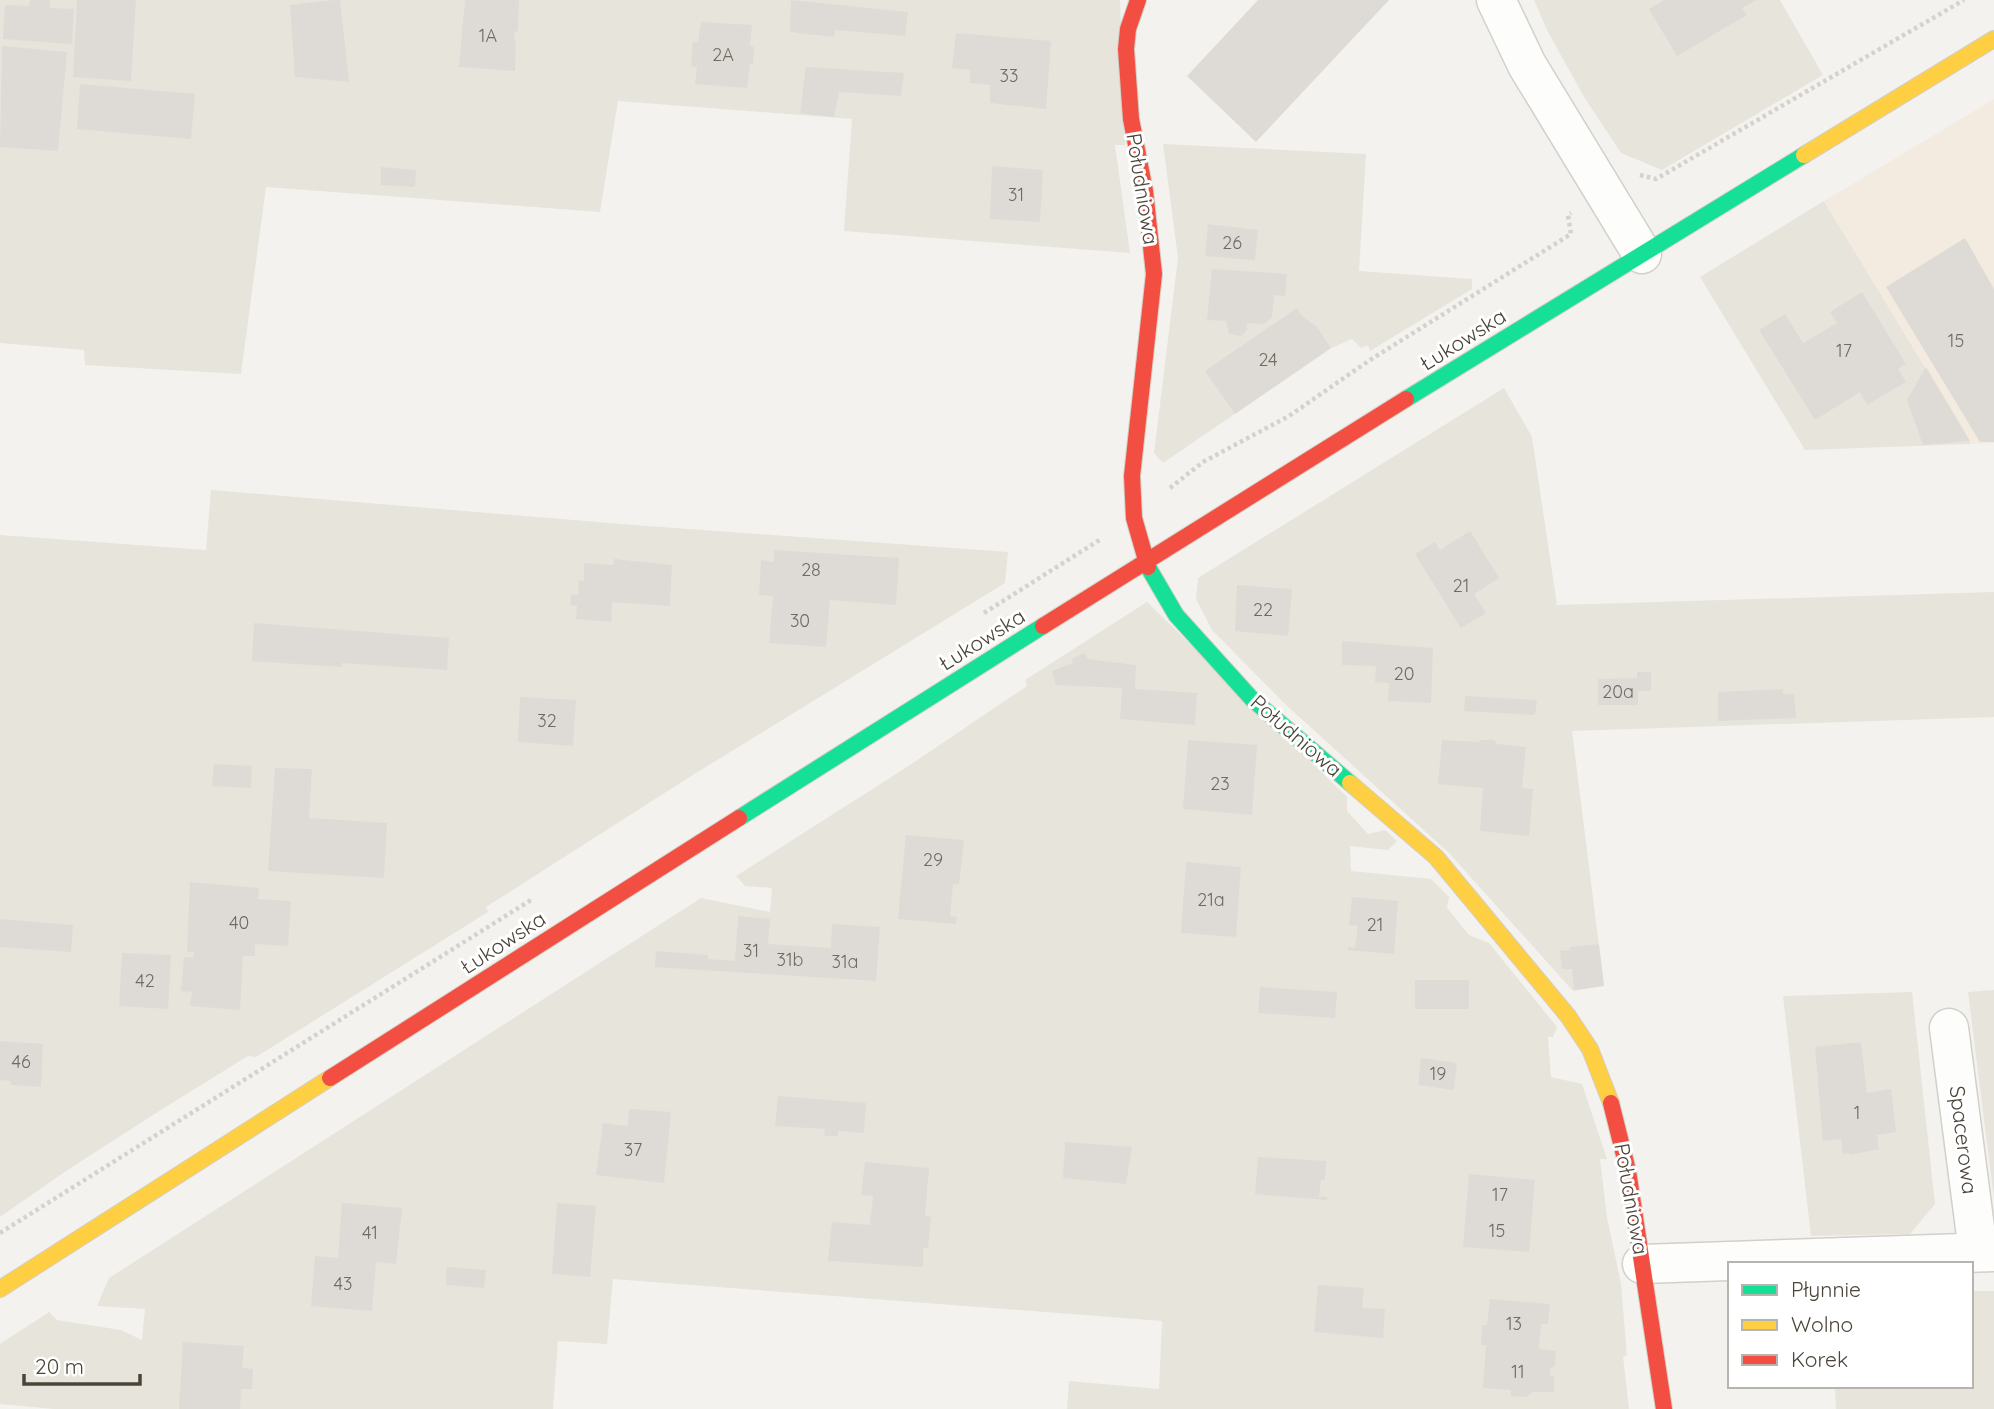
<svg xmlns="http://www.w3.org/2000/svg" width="1994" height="1409" viewBox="0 0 1994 1409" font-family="Quicksand,sans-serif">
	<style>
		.residential { fill: #e7e4dc }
		.commercial { fill: #f3ebdf }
		.building { fill: #dedbd6 }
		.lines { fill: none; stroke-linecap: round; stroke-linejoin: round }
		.street-casing { stroke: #d2d0cb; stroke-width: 41 }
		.fast-casing { stroke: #d3cfc5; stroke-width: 18 }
		.slow-casing { stroke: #d3cfc5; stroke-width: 18 }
		.jam-casing { stroke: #d3cfc5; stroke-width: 18 }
		.path { stroke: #d3d2cc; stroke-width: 4.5; stroke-dasharray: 3.5 3.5; stroke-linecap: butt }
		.street { stroke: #fdfdfc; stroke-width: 38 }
		.fast { stroke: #16e098; stroke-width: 16 }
		.slow { stroke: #ffcf43; stroke-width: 16 }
		.jam { stroke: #f24e42; stroke-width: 16 }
		.labels { text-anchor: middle; stroke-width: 6; stroke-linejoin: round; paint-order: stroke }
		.number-label { font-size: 18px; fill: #706a61 }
		.street-label { font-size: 21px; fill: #4b4439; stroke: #fff }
	</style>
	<rect width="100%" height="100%" fill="#f4f2ee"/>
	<!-- residential -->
	<g class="residential">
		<polygon points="0,0 1120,0 1125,145 1115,145 1130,253 844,231 852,119 618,101 600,212 266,187 241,374 85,365 84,350 0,343"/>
		<polygon points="1534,0 1780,0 1823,75 1662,170 1621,153 1584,97 1547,30"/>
		<polygon points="1163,144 1366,154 1359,271 1472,279 1472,289 1370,351 1368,345 1361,348 1352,339 1331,348 1163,463 1154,453 1178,258"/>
		<polygon points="1824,201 1926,367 1971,444 1805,450 1700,277"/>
		<polygon points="1504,388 1532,437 1557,605 1994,592 1994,717 1572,731 1604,986 1573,991 1449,853 1284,703 1212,630 1196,599 1198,578"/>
		<polygon points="211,490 634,525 1008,552 1005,583 688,778 486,907 488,912 256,1057 248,1056 164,1108 69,1169 0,1217 0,535 206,550"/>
		<polygon points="1147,602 1347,797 1347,811 1368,834 1385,830 1397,841 1388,850 1350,846 1351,871 1431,879 1449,897 1447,908 1469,935 1489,943 1557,1027 1553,1037 1548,1037 1551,1077 1582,1084 1607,1159 1600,1159 1607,1217 1621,1284 1627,1356 1623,1356 1629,1409 1067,1409 1069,1381 1159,1389 1162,1321 613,1279 607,1344 558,1341 553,1409 54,1409 0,1404 0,1344 49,1312 57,1320 121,1330 142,1340 145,1309 97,1306 109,1278 701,898 770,912 772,888 745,886 736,876 910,765 1027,686 1025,680"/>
		<polygon points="1994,990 1994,1199 1968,992"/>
		<polygon points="1912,992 1935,1204 1910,1234 1811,1236 1783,996"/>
		<polygon points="1971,1291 1994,1291 1994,1409 1836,1409 1835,1386 1971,1386"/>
	</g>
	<!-- commercial -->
	<polygon class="commercial" points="1994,99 1994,443 1971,444 1824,201"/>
	<!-- building -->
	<g class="building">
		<polygon points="30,0 50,0 49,8 74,9 72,44 3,39 5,5 29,6"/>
		<polygon points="77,0 136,0 131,81 73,77"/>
		<polygon points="334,0 340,0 349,82 295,77 290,5"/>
		<polygon points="465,0 519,0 518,31 515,32 514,41 516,41 515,71 459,67"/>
		<polygon points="791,0 908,12 905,36 835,30 834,37 790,32"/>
		<polygon points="1258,0 1389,0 1256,142 1187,76"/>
		<polygon points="1664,0 1756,0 1742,8 1747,15 1677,56 1649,9"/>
		<polygon points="701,22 752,25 750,46 754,47 753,64 750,64 747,88 695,84 697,67 691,66 693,42 698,42"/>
		<polygon points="956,33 1051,41 1046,109 990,103 990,85 970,83 970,70 952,68"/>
		<polygon points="2,46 67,52 58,151 0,147"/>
		<polygon points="806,67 904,73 901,96 839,92 834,117 800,113"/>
		<polygon points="80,84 195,94 191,139 77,129"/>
		<polygon points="992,166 1043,170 1040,222 990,219"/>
		<polygon points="381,167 416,170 415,187 381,185"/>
		<polygon points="1208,224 1258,230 1255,260 1205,256"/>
		<polygon points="1965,238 1994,289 1994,442 1980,442 1886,287"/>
		<polygon points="1212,269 1287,274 1285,296 1274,295 1272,317 1264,324 1247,323 1247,330 1241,336 1229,334 1226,321 1207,320"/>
		<polygon points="1862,292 1906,364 1898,369 1906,382 1867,405 1860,392 1815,420 1759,330 1785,314 1803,343 1837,323 1830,312"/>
		<polygon points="1297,308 1301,315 1316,326 1331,348 1235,414 1205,371"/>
		<polygon points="1926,367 1970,441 1923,445 1907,400"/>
		<polygon points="1470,531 1499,578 1474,594 1486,613 1461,628 1415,554 1435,542 1440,550"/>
		<polygon points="774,550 899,558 896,605 830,600 826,647 769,643 773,596 759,595 761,560 774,562"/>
		<polygon points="614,559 672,565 670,606 612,602 611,622 576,619 577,606 570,605 571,594 578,595 579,580 584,581 584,563 613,565"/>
		<polygon points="1237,585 1292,589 1288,636 1235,631"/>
		<polygon points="254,623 449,638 447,670 342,663 342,667 252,661"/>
		<polygon points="1342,641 1433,648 1431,703 1388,701 1389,683 1375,682 1376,666 1342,665"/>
		<polygon points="1084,653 1088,659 1136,665 1135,689 1197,693 1195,725 1120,719 1122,688 1056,685 1052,671 1073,663 1072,659"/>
		<polygon points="1637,672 1651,672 1651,691 1638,691 1638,705 1598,705 1598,679 1637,678"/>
		<polygon points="1783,689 1783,694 1794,694 1796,718 1718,721 1718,692"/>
		<polygon points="1465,696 1537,700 1535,715 1464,711"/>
		<polygon points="520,697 576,700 573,746 518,742"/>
		<polygon points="1188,740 1257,745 1252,815 1183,809"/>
		<polygon points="1442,740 1478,742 1482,740 1494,740 1497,744 1526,747 1522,788 1533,789 1529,836 1480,831 1483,788 1438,784"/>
		<polygon points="214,764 252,766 251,788 212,786"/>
		<polygon points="275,768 312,769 309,818 387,823 384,878 268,871"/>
		<polygon points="906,835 964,840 959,884 953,884 950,916 957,917 956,924 898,919"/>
		<polygon points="1186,862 1241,867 1236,937 1181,933"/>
		<polygon points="190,882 259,888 258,899 291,901 288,946 255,944 255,956 243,956 240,1010 190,1006 192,992 181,991 184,957 193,958 194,952 187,952"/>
		<polygon points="1352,897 1398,901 1394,954 1348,950 1348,947 1355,948 1358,926 1349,925"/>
		<polygon points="738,916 770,919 768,944 831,948 832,924 880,927 876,981 655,967 656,951 708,955 708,959 735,961"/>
		<polygon points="0,919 73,925 71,952 0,947"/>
		<polygon points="1599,944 1604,986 1574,990 1572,969 1562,969 1560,951 1570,950 1569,947"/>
		<polygon points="122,953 171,955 168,1009 119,1006"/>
		<rect x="1415" y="980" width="54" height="29"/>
		<polygon points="1260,987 1337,992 1335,1018 1258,1013"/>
		<polygon points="0,1041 43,1044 41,1087 11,1085 11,1081 0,1080"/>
		<polygon points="1861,1042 1867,1093 1891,1089 1896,1132 1877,1135 1879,1149 1850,1155 1851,1153 1843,1154 1841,1139 1823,1141 1815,1047"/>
		<polygon points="1421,1058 1457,1063 1454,1090 1418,1085"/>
		<polygon points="778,1096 866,1103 864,1133 838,1131 838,1136 824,1136 825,1129 775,1126"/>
		<polygon points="629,1109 671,1112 664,1183 596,1175 603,1123 628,1126"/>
		<polygon points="1065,1142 1132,1147 1126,1184 1063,1178"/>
		<polygon points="1258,1157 1326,1161 1325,1180 1321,1180 1319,1197 1327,1197 1327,1200 1255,1194"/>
		<polygon points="865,1162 929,1168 925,1216 931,1217 928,1248 923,1248 923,1267 828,1261 832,1222 870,1225 873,1196 861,1195"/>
		<polygon points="1469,1174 1535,1180 1529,1252 1463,1247"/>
		<polygon points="342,1203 402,1208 396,1264 376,1262 372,1311 311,1306 315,1256 338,1258"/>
		<polygon points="557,1203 596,1206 590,1277 552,1274"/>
		<polygon points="447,1267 486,1270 484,1288 446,1285"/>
		<polygon points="1318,1285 1364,1288 1362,1308 1385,1309 1383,1338 1314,1332"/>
		<polygon points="1490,1299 1550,1304 1548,1324 1541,1324 1539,1349 1556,1351 1555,1366 1551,1368 1550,1376 1554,1376 1554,1392 1533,1392 1527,1397 1511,1396 1511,1390 1483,1388 1486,1345 1481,1345 1482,1325 1487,1325"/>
		<polygon points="183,1342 244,1346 242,1368 253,1369 252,1389 241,1389 240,1409 179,1409"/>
	</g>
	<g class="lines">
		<!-- street casing -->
		<g class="street-casing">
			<g id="street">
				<polyline points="1496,0 1527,65 1642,254"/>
				<polyline points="1949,1028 1978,1251"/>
				<polyline points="1642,1264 1994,1252"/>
			</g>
		</g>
		<!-- fast casing -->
		<g class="fast-casing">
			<g id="fast">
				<polyline points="1406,399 1804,155"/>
				<polyline points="1148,567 1176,615 1252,699 1350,783"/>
				<polyline points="739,818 1043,626"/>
			</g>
		</g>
		<!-- slow casing -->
		<g class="slow-casing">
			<g id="slow">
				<polyline points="1804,155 1994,39"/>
				<polyline points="1350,783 1436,857 1568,1016 1590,1049 1611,1103"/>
				<polyline points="0,1289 330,1078"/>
			</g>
		</g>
		<!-- jam casing -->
		<g class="jam-casing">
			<g id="jam">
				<polyline points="1138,0 1128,29 1126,49 1131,119 1145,191 1154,274 1132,476 1134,518 1148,567"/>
				<polyline points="1043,626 1406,399"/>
				<polyline points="330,1078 739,818"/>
				<polyline points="1611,1103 1628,1171 1664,1409"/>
			</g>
		</g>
		<!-- path -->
		<g class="path">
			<polyline points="1640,175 1656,179 1964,0"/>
			<polyline points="1170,488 1203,462 1289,416 1370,360 1571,234 1568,215 1571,213"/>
			<polyline points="984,613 1101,539"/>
			<polyline points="0,1233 531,900"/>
		</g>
		<!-- street -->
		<use href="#street" class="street"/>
		<!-- fast -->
		<use href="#fast" class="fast"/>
		<!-- slow -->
		<use href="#slow" class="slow"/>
		<!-- jam -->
		<use href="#jam" class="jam"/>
	</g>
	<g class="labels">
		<!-- number labels -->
		<g class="number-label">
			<text x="488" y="42">1A</text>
			<text x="723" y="61">2A</text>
			<text x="1009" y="82">33</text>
			<text x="1016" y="201">31</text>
			<text x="1232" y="249">26</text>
			<text x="1956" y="347">15</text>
			<text x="1844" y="357">17</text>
			<text x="1268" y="366">24</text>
			<text x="811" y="576">28</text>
			<text x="1461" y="592">21</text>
			<text x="1263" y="616">22</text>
			<text x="800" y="627">30</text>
			<text x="1404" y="680">20</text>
			<text x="1618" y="698">20a</text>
			<text x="547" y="727">32</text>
			<text x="1220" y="790">23</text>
			<text x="933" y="866">29</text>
			<text x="1211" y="906">21a</text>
			<text x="239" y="929">40</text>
			<text x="1375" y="931">21</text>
			<text x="751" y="957">31</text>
			<text x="790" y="966">31b</text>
			<text x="845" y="968">31a</text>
			<text x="145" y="987">42</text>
			<text x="21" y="1068">46</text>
			<text x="1438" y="1080">19</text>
			<text x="1857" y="1119">1</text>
			<text x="633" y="1156">37</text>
			<text x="1500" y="1201">17</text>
			<text x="1497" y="1237">15</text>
			<text x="370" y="1239">41</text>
			<text x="343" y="1290">43</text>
			<text x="1514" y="1330">13</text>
			<text x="1518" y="1378">11</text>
		</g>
		<!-- street labels -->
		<g class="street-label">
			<text transform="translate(1142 189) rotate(81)" y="7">Południowa</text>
			<text transform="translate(1463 340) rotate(-32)" y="7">Łukowska</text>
			<text transform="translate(982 640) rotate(-32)" y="7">Łukowska</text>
			<text transform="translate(1296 736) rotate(41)" y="7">Południowa</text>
			<text transform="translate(503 943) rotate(-33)" y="7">Łukowska</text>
			<text transform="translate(1963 1140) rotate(83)" y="7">Spacerowa</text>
			<text transform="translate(1631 1199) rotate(80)" y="7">Południowa</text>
		</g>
	</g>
	<!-- legend -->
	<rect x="1728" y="1262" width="245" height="126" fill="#ffffff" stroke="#b7b4b0" stroke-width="2"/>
	<rect x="1742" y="1285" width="35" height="10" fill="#16e098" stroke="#b7b4b0" stroke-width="2"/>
	<text x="1791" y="1297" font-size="21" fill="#4b4439">Płynnie</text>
	<rect x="1742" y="1320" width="35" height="10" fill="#ffcf43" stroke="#b7b4b0" stroke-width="2"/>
	<text x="1791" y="1332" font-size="21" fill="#4b4439">Wolno</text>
	<rect x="1742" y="1355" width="35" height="10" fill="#f24e42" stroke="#b7b4b0" stroke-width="2"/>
	<text x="1791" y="1367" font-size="21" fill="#4b4439">Korek</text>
	<!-- scale -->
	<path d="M24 1374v10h116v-10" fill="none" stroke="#4b4439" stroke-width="3.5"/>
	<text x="35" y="1374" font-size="21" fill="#4b4439" stroke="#ffffff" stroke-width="5" paint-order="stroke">20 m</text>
</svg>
